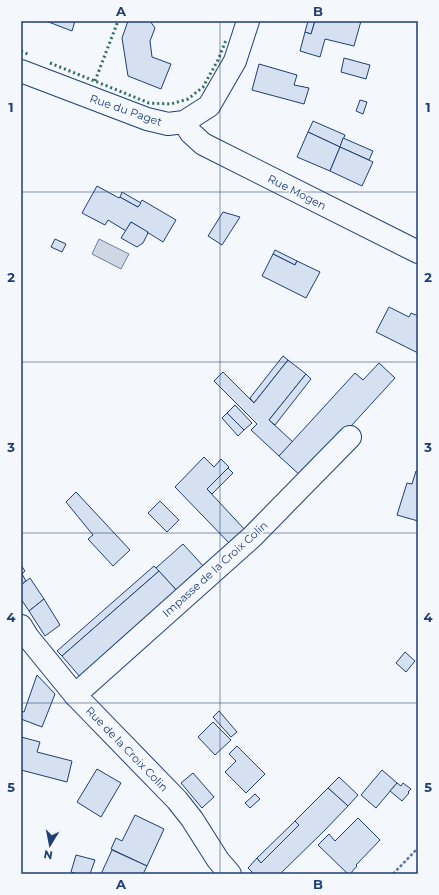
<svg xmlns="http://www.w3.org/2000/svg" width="439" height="895" viewBox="0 0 439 895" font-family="Montserrat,sans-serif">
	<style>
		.water { fill: #cfd7e4; stroke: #687fa3 }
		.building { fill: #d5e0f0; stroke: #1d3f73 }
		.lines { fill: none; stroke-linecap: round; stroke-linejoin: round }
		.minor-casing { stroke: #1d3f73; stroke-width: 24 }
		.path { stroke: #5e769c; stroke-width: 2.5; stroke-dasharray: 3 2; stroke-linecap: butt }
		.minor { stroke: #f4f7fb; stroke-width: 22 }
		.hedge { stroke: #2c6c60; stroke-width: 3; stroke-dasharray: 2 3; stroke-linecap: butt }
		.grid { fill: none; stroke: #1d3f73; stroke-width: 1; stroke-opacity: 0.55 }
		.labels { text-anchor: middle; stroke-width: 3; stroke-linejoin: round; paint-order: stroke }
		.street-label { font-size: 11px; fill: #1d3f73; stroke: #f4f7fb }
		.neatline { fill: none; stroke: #1d3f73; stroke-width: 1.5 }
		.grid-label { font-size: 13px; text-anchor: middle; font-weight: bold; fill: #1d3f73 }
	</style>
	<rect width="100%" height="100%" fill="#f4f7fb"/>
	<!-- water -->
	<polygon class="water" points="99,239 129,254 121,269 92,254"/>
	<!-- building -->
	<g class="building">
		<polygon points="46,21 75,21 72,31"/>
		<polygon points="128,21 150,21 155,28 150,41 152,57 171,64 161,89 128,76 122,38"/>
		<polygon points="308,21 315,21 311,34 305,32"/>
		<polygon points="315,21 361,21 354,46 325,39 320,57 300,51 305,32 311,34"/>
		<polygon points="344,58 370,65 366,79 341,72"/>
		<polygon points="259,64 297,75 294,85 309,88 304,104 252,90"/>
		<polygon points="360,100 367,102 363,114 356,111"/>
		<polygon points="313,121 345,135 340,147 308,132"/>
		<polygon points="308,132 340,147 330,171 297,157"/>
		<polygon points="343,138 373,151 369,160 340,147"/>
		<polygon points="340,147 373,162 362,186 330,171"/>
		<polygon points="97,186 119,198 120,197 138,207 142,200 176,220 163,242 131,222 126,231 108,220 105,225 82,213"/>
		<polygon points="122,192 141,203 138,207 120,197"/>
		<polygon points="223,212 240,217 222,245 208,236"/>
		<polygon points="131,222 148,232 147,233 148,233 143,243 137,247 121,238"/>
		<polygon points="55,239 66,244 62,252 51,247"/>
		<polygon points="275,250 297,261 295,265 273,254"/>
		<polygon points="273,254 295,265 297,261 320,272 306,298 262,276"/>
		<polygon points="389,307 409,317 411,313 418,316 418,353 376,332"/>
		<polygon points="283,356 288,360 254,403 250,398"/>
		<polygon points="288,360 306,374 269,420 293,442 279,456 251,430 257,424 214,381 223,372 254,403"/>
		<polygon points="379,363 395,378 330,449 302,477 279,456 355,373 363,380"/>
		<polygon points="306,374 311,379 275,425 269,420"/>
		<polygon points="235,405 252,423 244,430 227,413"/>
		<polygon points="227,413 244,430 238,436 222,418"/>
		<polygon points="204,457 214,467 221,459 229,467 207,489 246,531 231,545 175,487"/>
		<polygon points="228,468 233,473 212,494 207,489"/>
		<polygon points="416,471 418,472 418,521 397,515 407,483 412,484"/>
		<polygon points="76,492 130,550 113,566 88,539 93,535 66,502"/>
		<polygon points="160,501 179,520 167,532 148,513"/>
		<polygon points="183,544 205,568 178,592 156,568"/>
		<polygon points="21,565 25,571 22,574 26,581 21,585"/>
		<polygon points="154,566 159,571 62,656 57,651"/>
		<polygon points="159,571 178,592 81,678 62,656"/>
		<polygon points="30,578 44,599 29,611 21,599 21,585"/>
		<polygon points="44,599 60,625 45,636 29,611"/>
		<polygon points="405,652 415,661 406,672 396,663"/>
		<polygon points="37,675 55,694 42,727 21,719 21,711 24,712"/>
		<polygon points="219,711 237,732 231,737 213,717"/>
		<polygon points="213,722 231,740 215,755 198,737"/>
		<polygon points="21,737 40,742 37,752 72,761 67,782 21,770"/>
		<polygon points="237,746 265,774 246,793 225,772 236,761 229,754"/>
		<polygon points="97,769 121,783 101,817 77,802"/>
		<polygon points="382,770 397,783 376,808 361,795"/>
		<polygon points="193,773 214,797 202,808 181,783"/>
		<polygon points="339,777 358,795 348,806 328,788"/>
		<polygon points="397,783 401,786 403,783 411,789 408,792 409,793 402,801 390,791"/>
		<polygon points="328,788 348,806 325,830 280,874 254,874 248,868 257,858 261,863 299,825 295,821"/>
		<polygon points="255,794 260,799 250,808 245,803"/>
		<polygon points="135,815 164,829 147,866 111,849 116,838 122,841"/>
		<polygon points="358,818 380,840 356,865 357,866 350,874 348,874 318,845 329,834 335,841"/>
		<polygon points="295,821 299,825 261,863 257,858"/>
		<polygon points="112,850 147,866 143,874 101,874"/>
		<polygon points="76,855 95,860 90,874 77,874 71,872"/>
	</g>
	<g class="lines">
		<!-- minor casing -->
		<g class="minor-casing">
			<g id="minor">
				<polyline points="21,71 147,119 168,124 184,122 209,106 235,61 248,21"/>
				<polyline points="184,122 191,133 203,144 418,252"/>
				<polyline points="21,626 27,636 75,695 177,800 192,819 218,860 230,874"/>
				<polyline points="75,695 252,537 350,437"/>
			</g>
		</g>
		<!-- path -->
		<polyline class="path" points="393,874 418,848"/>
		<!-- minor -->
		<use href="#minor" class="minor"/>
		<!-- hedge -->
		<g class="hedge">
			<polyline points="21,51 30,55"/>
			<polyline points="50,63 149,103 171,104 188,99 203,87 218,60 226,40"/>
			<polyline points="95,81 118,21"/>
		</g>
	</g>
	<!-- grid -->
	<path class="grid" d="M220 21V874M21 192H418M21 362H418M21 533H418M21 703H418"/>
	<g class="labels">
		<!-- street labels -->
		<g class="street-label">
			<text transform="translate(126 110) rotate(19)" y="4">Rue du Paget</text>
			<text transform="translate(297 192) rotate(27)" y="4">Rue Mogen</text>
			<text transform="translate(215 569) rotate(-42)" y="4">Impasse de la Croix Colin</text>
			<text transform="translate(127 749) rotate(46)" y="4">Rue de la Croix Colin</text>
		</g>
	</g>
	<!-- border -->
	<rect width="439" height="895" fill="none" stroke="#f4f7fb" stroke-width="44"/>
	<!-- north arrow -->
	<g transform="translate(50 845) rotate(190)" stroke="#f4f7fb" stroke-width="3" paint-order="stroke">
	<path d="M0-3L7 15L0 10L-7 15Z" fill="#1d3f73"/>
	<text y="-6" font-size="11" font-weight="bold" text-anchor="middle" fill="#1d3f73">N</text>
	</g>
	<rect x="22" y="22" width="395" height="851" class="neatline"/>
	<g class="grid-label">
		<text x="121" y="16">A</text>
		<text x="318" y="16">B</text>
		<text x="11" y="112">1</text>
		<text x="428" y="112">1</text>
		<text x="11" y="282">2</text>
		<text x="428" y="282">2</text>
		<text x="11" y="452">3</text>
		<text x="428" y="452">3</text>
		<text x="11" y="622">4</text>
		<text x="428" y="622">4</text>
		<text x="11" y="792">5</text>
		<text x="428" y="792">5</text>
		<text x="121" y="889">A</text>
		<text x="318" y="889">B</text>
	</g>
</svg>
